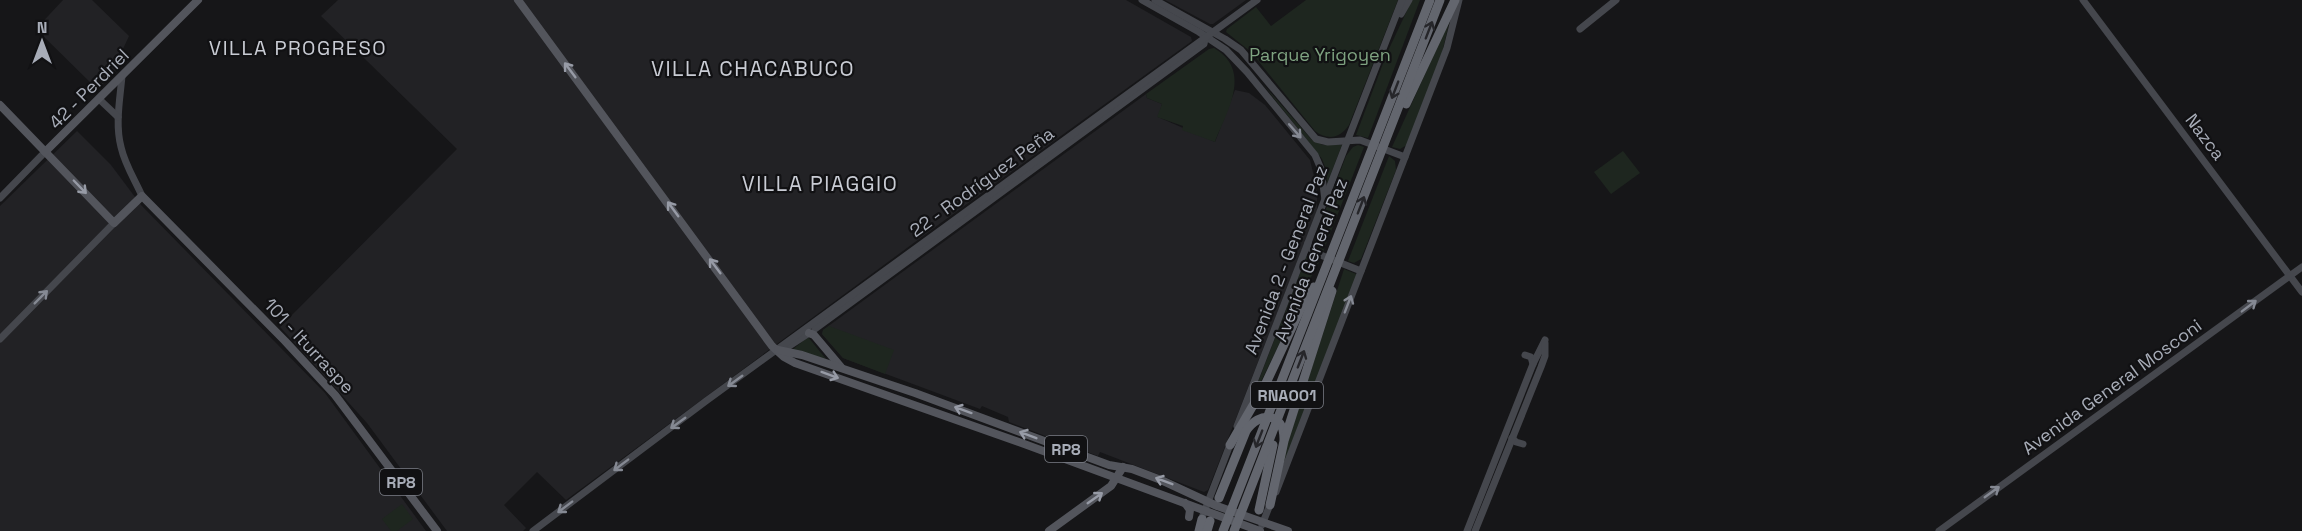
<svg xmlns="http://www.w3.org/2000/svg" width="2302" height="531" viewBox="0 0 2302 531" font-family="'Space Grotesk',sans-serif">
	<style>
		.built { fill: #222225 }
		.green { fill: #1e261f }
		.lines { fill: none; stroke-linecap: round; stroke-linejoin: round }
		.secondary { stroke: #45474d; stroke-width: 7 }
		.primary { stroke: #53555c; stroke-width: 8 }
		.highway { stroke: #63666e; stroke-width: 9 }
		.oneway { stroke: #26262a }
		.oneway2 { stroke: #979ba6 }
		.oneway3 { stroke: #858993 }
		.labels { text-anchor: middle; stroke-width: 4.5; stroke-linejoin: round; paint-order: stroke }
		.shield { fill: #111113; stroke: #7b7e86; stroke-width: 1.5 }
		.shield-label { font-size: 16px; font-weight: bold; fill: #a8adb8 }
		.park-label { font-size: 18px; fill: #7fa381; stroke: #111113 }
		.street-label { font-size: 18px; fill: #a8adb8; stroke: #111113 }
		.neighbourhood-label { font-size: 20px; letter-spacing: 1.5px; fill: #c9ccd4; stroke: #111113 }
		.quarter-label { font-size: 21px; letter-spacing: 1.5px; fill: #c9ccd4; stroke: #111113 }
	</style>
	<rect width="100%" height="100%" fill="#161618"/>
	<!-- built -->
	<g class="built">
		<polygon points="63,0 92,0 129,36 115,66 118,69 99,88 96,88 36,29"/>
		<polygon points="338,0 1126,0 1191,37 1192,41 938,225 566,500 537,472 504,505 526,528 523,531 447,531 367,423 280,327 457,149 321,16"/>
		<polygon points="1165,0 1246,0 1213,24 1210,24"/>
		<polygon points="1235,90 1249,93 1265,105 1310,160 1317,189 1317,211 1208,490 1204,492 1100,452 1098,456 1009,422 1008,417 982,406 980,409 843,358 822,334 823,330 1146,94 1147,98 1162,104 1158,117 1215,142"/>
		<polygon points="77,131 111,165 141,205 325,393 426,531 0,531 0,206"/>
	</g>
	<!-- green -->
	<g class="green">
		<path d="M1306 0H1398L1349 125C1340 138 1328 141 1315 131L1251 52 1226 32 1227 29 1256 7 1271 26Z"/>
		<polygon points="1412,0 1420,0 1368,138 1356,135 1387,53"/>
		<polygon points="1450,19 1442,53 1407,145 1400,149 1392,147"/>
		<path d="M1214 48C1253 71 1227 111 1215 142L1182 130 1183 126 1157 117 1162 104 1147 98 1146 94 1209 49Z"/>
		<polygon points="1262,83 1312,140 1323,145 1342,145 1327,184 1326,169 1322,159"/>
		<polygon points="1358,145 1364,147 1323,252 1316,246 1315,238 1346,156 1353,147"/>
		<polygon points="1623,151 1640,173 1611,194 1594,172"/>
		<polygon points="1389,156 1395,161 1396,170 1361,259 1354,263 1348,261"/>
		<polygon points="1307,255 1320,260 1318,264 1290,316 1292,318 1248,408"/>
		<polygon points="1344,269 1356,274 1356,278 1280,474 1283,457"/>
		<polygon points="829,326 894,350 885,374 843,358 822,334 823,330"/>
		<polygon points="808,337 826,359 792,350"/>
		<polygon points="402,504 413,519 397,531 391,531 382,519"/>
	</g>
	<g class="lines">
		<!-- secondary -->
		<g class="secondary">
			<polyline points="1142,0 1199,32 1226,50 1247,72 1315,155 1321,169 1325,200"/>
			<polyline points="1155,0 1225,39 1241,50 1316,139 1328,142 1360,140 1405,157"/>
			<polyline points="2083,0 2302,292"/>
			<polyline points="1401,14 1409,0"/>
			<polyline points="1580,29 1616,0"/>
			<path d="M122 76C120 99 115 124 121 147 125 165 135 180 142 196"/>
			<polyline points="99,99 118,117"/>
			<polyline points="0,198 45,152"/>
			<polyline points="1308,243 1313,252 1361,271"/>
			<polyline points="815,329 1204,44 1205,39"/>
			<polyline points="0,339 114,223"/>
			<polyline points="786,348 809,333"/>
			<polyline points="1525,355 1531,357 1533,364"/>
			<polyline points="1237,426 1402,0"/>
			<polyline points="1512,438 1516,442 1523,444"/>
			<polyline points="1276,492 1447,48 1459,0"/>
			<polyline points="1203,515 1231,442"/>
			<polyline points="1262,525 1271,502"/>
			<polyline points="533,531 706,401 1257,0"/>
			<polyline points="1467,531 1533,364 1545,340"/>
			<polyline points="1475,531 1541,367 1545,356 1545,343"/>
			<polyline points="1939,531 2302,267"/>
		</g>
		<!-- primary -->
		<g class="primary">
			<polyline points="518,0 772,346 784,357 795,363 1027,445 1260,531"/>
			<polyline points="0,105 114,223 142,196 285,341 335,395 437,531"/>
			<polyline points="45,152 198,0"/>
			<polyline points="809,333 814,335 841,367"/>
			<polyline points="778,350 802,355 915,393 1109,465 1132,469 1161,480 1217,506 1288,531"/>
			<polyline points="1185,503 1190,510 1189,517"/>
			<polyline points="1049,531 1111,486 1123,467"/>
		</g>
		<!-- highway -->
		<g class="highway">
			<polyline points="1406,104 1455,0"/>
			<polyline points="1230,445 1266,383 1301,308 1314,287"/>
			<path d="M1219 498 1246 431C1259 411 1284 412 1284 439"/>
			<polyline points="1270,505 1284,441 1332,291"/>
			<polyline points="1259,510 1273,445"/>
			<polyline points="1199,531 1202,519"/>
			<polyline points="1207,531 1210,521"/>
			<polyline points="1223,531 1430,0"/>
			<polyline points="1234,531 1440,0"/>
		</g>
	</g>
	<!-- one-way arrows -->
	<defs><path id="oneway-shaft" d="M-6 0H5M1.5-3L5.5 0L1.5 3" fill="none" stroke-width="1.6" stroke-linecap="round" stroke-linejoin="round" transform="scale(1.5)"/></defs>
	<g class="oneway">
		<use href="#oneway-shaft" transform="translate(1429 30) rotate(-69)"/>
		<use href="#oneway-shaft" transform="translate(1395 90) rotate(111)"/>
		<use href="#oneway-shaft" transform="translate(1361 205) rotate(-69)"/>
		<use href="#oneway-shaft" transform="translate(1301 359) rotate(-69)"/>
		<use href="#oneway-shaft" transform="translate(1259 439) rotate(111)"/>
	</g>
	<g class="oneway2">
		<use href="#oneway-shaft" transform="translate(570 70) rotate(-127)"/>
		<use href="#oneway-shaft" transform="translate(80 187) rotate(46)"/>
		<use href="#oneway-shaft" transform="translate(673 209) rotate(-126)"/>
		<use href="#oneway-shaft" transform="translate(715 266) rotate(-127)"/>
		<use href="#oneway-shaft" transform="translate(830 375) rotate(20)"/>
		<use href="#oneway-shaft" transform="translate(963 410) rotate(-160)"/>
		<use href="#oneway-shaft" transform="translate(1028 435) rotate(-159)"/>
		<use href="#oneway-shaft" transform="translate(1164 481) rotate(-159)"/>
		<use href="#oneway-shaft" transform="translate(1095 498) rotate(-35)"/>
	</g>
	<g class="oneway3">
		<use href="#oneway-shaft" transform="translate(1295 131) rotate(49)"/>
		<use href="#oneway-shaft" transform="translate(41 297) rotate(-45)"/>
		<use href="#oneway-shaft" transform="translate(1348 304) rotate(-69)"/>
		<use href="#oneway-shaft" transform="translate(2249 306) rotate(-37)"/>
		<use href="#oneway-shaft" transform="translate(735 381) rotate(144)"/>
		<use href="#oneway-shaft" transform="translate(678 423) rotate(144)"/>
		<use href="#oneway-shaft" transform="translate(621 465) rotate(143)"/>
		<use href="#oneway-shaft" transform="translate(1992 492) rotate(-36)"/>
		<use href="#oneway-shaft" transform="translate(565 507) rotate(143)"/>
	</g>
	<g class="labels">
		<!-- shield labels -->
		<g class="shield">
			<rect x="1251" y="382" width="72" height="26" rx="4.5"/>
			<rect x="1045" y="436" width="42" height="26" rx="4.5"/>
			<rect x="380" y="469" width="42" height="26" rx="4.5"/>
		</g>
		<g class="shield-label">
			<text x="1287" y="401">RNA001</text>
			<text x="1066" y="455">RP8</text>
			<text x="401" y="488">RP8</text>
		</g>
		<!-- park labels -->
		<g class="park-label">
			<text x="1320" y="61">Parque Yrigoyen</text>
		</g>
		<!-- street labels -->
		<g class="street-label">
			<text transform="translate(89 89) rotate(-45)" y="6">42 - Perdriel</text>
			<text transform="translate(2205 137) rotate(53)" y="6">Nazca</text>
			<text transform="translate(982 182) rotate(-36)" y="6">22 - Rodríguez Peña</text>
			<text transform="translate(1286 260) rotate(-69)" y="6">Avenida 2 - General Paz</text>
			<text transform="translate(1311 260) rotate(-69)" y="6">Avenida General Paz</text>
			<text transform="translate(309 346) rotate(47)" y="6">101 - Iturraspe</text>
			<text transform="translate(2112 387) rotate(-36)" y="6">Avenida General Mosconi</text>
		</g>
		<!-- neighbourhood labels -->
		<g class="neighbourhood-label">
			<text x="298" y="55">VILLA PROGRESO</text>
		</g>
		<!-- quarter labels -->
		<g class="quarter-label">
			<text x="753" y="76">VILLA CHACABUCO</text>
			<text x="820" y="191">VILLA PIAGGIO</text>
		</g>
	</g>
	<!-- north arrow -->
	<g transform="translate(42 42)" stroke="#111113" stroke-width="4.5" paint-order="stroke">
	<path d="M0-4.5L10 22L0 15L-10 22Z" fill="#a8adb8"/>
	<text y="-9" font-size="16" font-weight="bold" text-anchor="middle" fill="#a8adb8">N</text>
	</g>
</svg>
